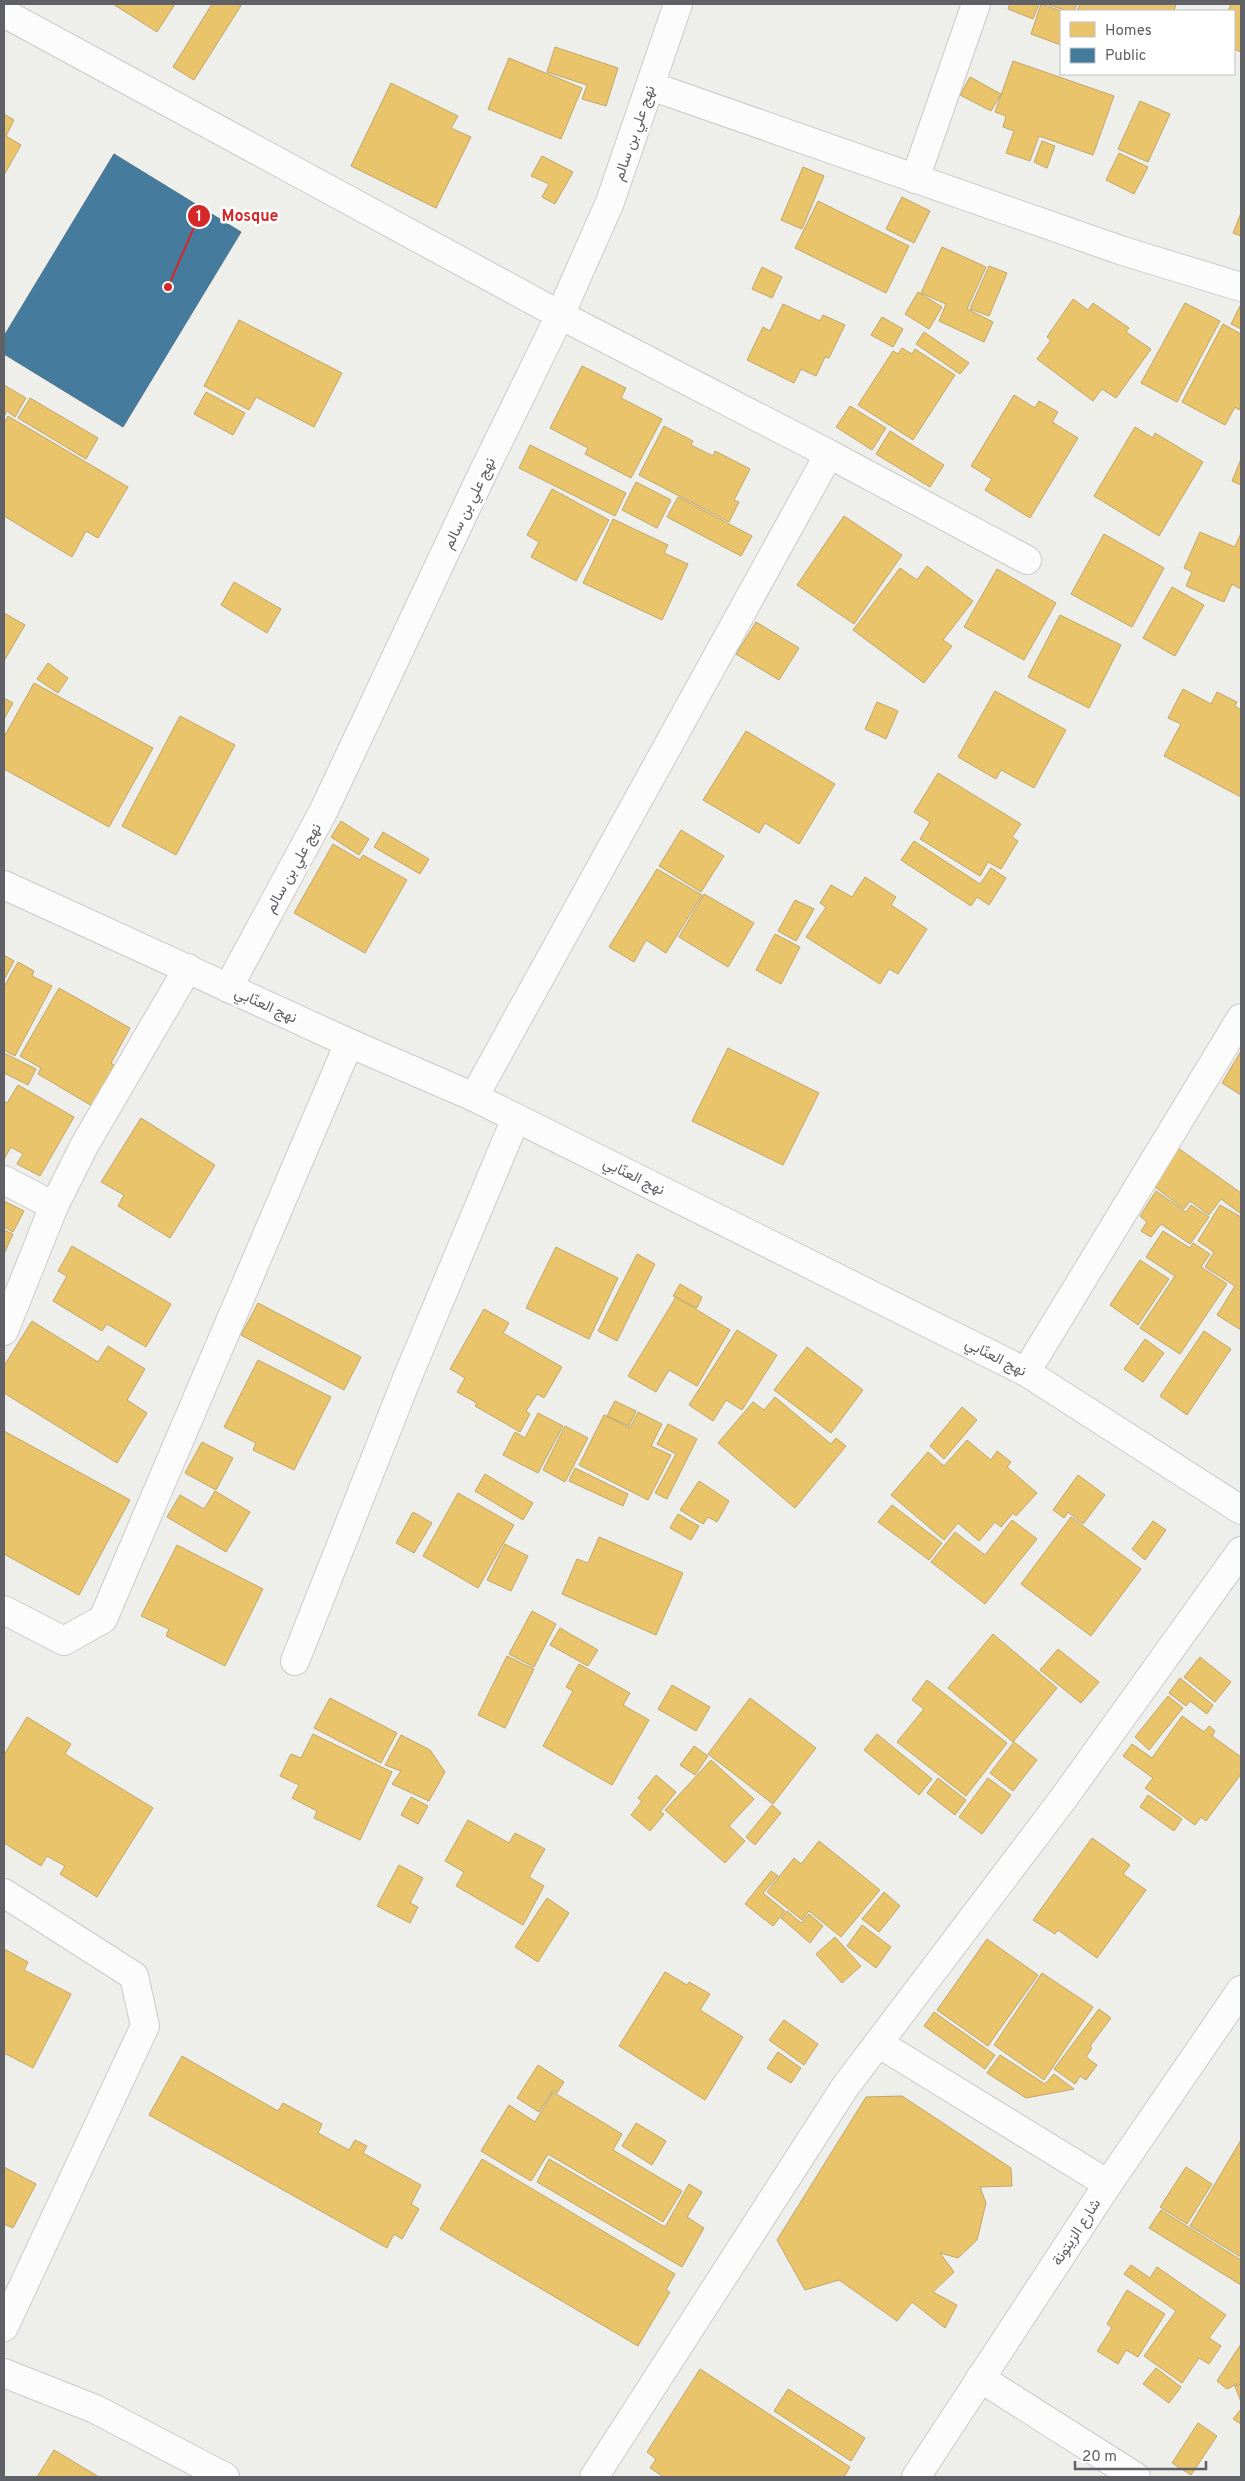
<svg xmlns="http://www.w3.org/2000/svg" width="1245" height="2481" viewBox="0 0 1245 2481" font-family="Overpass,Vazirmatn,sans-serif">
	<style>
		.homes { fill: #e9c46a; stroke: #c0a669 }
		.public { fill: #457b9d; stroke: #4d738d }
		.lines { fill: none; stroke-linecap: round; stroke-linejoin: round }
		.minor-casing { stroke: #cacaca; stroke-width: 30 }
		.tertiary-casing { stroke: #cacaca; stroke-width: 30 }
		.minor { stroke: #fcfcfc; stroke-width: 28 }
		.tertiary { stroke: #fcfcfc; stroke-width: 28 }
		.labels { text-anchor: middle; stroke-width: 5; stroke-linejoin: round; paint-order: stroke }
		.street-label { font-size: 15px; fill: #5f6167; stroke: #fff }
		.leader { fill: none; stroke: #d62828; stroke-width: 2 }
		.callout-dot { fill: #d62828; stroke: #fff; stroke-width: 2 }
		.mark-label { font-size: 15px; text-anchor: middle; font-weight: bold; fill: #fff }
		.callout-label { font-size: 16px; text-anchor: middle; font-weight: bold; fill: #d62828; stroke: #fff; stroke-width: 5; stroke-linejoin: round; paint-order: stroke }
	</style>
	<rect width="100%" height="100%" fill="#eeeeea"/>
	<!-- homes -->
	<g class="homes">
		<polygon points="113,4 175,4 157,32"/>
		<polygon points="212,4 242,4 194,80 173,67"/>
		<polygon points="1010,4 1039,4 1033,19 1008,9"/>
		<polygon points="1041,4 1061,11 1061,45 1031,34"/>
		<polygon points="1046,4 1077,4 1074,11 1067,11"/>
		<polygon points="1080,4 1176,4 1174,11 1077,11"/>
		<polygon points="1231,4 1241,4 1241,52 1234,49 1234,11 1228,11"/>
		<polygon points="555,47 618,68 606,106 582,99 587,85 547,72"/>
		<polygon points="509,58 582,88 561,139 488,109"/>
		<polygon points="1013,61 1114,96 1093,155 1039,136 1030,161 1006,153 1014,131 1003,127 1006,116 995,112"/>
		<polygon points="970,77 1001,94 991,111 960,95"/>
		<polygon points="391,83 458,116 451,128 471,137 436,208 351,166"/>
		<polygon points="1140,101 1170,114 1148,162 1118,149"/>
		<polygon points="4,114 14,120 6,136 21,145 4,175"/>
		<polygon points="1042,141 1055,146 1047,168 1034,162"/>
		<polygon points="1119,153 1148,167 1134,194 1106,180"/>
		<polygon points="542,156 573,172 555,204 542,197 549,184 531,176"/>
		<polygon points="803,167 824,176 802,229 781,220"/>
		<polygon points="902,197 930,211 914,243 886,229"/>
		<polygon points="818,201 909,246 886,293 795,248"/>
		<polygon points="1241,213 1241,236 1233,233"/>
		<polygon points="942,247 986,267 967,309 993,322 984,342 939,321 946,304 921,293"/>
		<polygon points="989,266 1007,273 989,316 970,309"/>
		<polygon points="762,267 782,277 772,298 752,289"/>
		<polygon points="918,292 942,307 929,329 905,314"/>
		<polygon points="1073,299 1088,310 1093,303 1129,328 1126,332 1151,349 1116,398 1102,389 1093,401 1037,359 1051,340 1047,337"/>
		<polygon points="1185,303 1220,321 1177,402 1141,383"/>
		<polygon points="783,304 820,321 823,315 845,325 829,358 825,357 816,376 801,369 794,383 747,360 763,327 770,331"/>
		<polygon points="1240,306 1241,306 1241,329 1231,324"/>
		<polygon points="882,317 903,329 893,347 871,335"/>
		<polygon points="239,320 342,373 314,427 256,397 249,410 204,386"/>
		<polygon points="1223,324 1241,334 1241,405 1239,410 1235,407 1225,425 1182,402"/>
		<polygon points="924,332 969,363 960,374 916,344"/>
		<polygon points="902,348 912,354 915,349 955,375 913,440 858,405 893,351 898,354"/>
		<polygon points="582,366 626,388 621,398 662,419 631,478 585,454 588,448 550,428"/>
		<polygon points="4,385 26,398 15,417 7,411 4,417"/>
		<polygon points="206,392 245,413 233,435 194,414"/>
		<polygon points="1014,395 1035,408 1039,401 1058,412 1052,422 1078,438 1030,518 985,490 992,479 971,466"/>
		<polygon points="30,398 98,438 86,459 18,418"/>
		<polygon points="850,406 886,428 872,450 836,427"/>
		<polygon points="8,416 128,487 98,538 86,531 72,557 4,516 4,423"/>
		<polygon points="664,426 693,441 691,445 713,456 715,451 750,469 734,500 739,502 729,522 639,475"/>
		<polygon points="1135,427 1153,438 1155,433 1203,462 1159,536 1094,496"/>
		<polygon points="890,431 944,465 930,487 876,454"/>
		<polygon points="530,445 626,493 615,516 519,468"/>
		<polygon points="1241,459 1241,485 1232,481"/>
		<polygon points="636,482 671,500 657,528 622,510"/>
		<polygon points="552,489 609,520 576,581 531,557 539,542 527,535"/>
		<polygon points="678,497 752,536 741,556 667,517"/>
		<polygon points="844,516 902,555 854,624 797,585"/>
		<polygon points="613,519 668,545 664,553 688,564 662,620 583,583"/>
		<polygon points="1200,532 1235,547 1241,533 1241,589 1232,584 1224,602 1186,586 1192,572 1184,568"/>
		<polygon points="1104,534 1164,568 1132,627 1071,594"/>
		<polygon points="927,566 973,601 943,640 952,646 924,683 853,630 900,568 917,580"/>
		<polygon points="997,569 1056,603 1024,660 964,627"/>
		<polygon points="234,582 281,609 267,633 221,605"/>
		<polygon points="1172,587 1204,605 1175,656 1143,638"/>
		<polygon points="4,613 25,625 4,661"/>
		<polygon points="1060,615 1121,645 1089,708 1028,677"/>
		<polygon points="756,622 799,648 779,680 736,654"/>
		<polygon points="48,663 68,678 58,693 37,679"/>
		<polygon points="34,683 153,748 109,827 4,769 4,737"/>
		<polygon points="1183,689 1211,704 1217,692 1237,702 1235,706 1241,710 1241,797 1164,756 1181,724 1168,718"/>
		<polygon points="995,691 1066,730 1034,788 1001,770 996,779 958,757"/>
		<polygon points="4,698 13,703 4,719"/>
		<polygon points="877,702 898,711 886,739 865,729"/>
		<polygon points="180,716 235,745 176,855 122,826"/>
		<polygon points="746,731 835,784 799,844 765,823 759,833 703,800"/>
		<polygon points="938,773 1021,824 1012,837 1018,841 1001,869 988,862 980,876 920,839 930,822 914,812"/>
		<polygon points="341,821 369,839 359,855 331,837"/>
		<polygon points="681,830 724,856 701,892 659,866"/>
		<polygon points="383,832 429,859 420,874 374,847"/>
		<polygon points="914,841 980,884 991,868 1006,878 989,905 977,897 971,906 901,860"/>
		<polygon points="333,844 360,860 363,855 407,880 365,953 294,913"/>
		<polygon points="657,869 702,895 666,953 646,940 634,962 609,947"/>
		<polygon points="865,877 896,897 891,905 927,929 898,974 889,969 880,984 806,937 826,907 820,903 831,885 852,897"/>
		<polygon points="704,894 754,923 728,967 679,937"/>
		<polygon points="795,900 814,909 796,941 778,931"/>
		<polygon points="775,934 800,947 781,984 756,970"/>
		<polygon points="4,955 14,961 4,980"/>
		<polygon points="18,962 34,971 32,976 52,986 15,1056 4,1050 4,984 5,985"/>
		<polygon points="59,988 130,1028 111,1063 114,1065 92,1106 38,1074 41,1068 20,1056"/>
		<polygon points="728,1048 819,1093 783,1165 692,1121"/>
		<polygon points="1241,1051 1241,1095 1222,1083"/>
		<polygon points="4,1053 36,1069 28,1085 4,1073"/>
		<polygon points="18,1085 74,1117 40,1176 17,1164 23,1154 11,1147 4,1159 4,1101 7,1103"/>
		<polygon points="141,1118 215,1165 170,1238 118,1206 124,1195 101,1182"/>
		<polygon points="1178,1148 1241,1193 1241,1214 1221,1199 1209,1215 1190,1201 1184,1209 1151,1184"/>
		<polygon points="1156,1191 1186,1212 1191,1205 1209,1217 1190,1244 1161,1224 1151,1237 1141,1231 1147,1222 1140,1216"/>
		<polygon points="4,1201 24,1211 13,1232 4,1227"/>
		<polygon points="1220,1205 1241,1217 1241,1330 1217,1315 1235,1286 1205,1267 1214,1252 1198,1241"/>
		<polygon points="4,1230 13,1234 4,1254"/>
		<polygon points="1163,1231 1190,1248 1193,1243 1210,1254 1201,1267 1227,1284 1180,1354 1140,1328 1175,1276 1146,1257"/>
		<polygon points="72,1246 171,1304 146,1347 107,1324 102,1331 53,1301 67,1276 58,1271"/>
		<polygon points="556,1247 618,1278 589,1339 526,1308"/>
		<polygon points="637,1254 655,1264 617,1341 598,1331"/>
		<polygon points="1140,1260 1169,1279 1138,1325 1110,1305"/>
		<polygon points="680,1284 702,1297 697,1308 673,1296"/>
		<polygon points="676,1297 730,1330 697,1386 669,1370 656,1392 628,1376"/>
		<polygon points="258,1303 361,1357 344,1390 241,1335"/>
		<polygon points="484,1309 509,1323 503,1333 562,1367 544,1398 537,1394 526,1411 530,1414 520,1432 475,1406 477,1403 457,1392 465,1378 450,1369"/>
		<polygon points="32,1321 98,1362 108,1346 145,1369 127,1400 147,1413 117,1463 4,1393 4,1366"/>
		<polygon points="737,1330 777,1355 742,1410 726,1400 713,1421 689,1405"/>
		<polygon points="1204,1331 1231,1349 1187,1415 1160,1396"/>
		<polygon points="1145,1339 1164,1353 1143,1382 1124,1369"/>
		<polygon points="807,1347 863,1390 831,1433 774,1390"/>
		<polygon points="258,1360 331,1397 294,1470 253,1450 256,1443 224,1427"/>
		<polygon points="775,1397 831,1444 836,1438 846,1446 795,1508 718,1443 753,1402 764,1410"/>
		<polygon points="615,1401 636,1411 629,1426 607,1416"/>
		<polygon points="962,1407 977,1420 944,1459 930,1446"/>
		<polygon points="638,1412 662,1424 651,1446 671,1455 648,1500 579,1465 604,1415 630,1428"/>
		<polygon points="538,1413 563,1426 538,1473 503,1455 515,1432 525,1438"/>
		<polygon points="668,1424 697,1439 667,1499 655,1493 676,1454 657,1444"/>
		<polygon points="565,1426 588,1438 565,1482 543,1470"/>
		<polygon points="4,1431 130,1500 79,1595 4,1554"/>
		<polygon points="967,1440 991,1460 997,1451 1011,1462 1007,1467 1037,1493 1016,1516 1013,1513 1001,1527 995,1522 979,1541 958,1523 944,1540 891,1495 928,1452 944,1466"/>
		<polygon points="202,1442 233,1458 216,1490 185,1473"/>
		<polygon points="575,1468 628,1494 623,1506 569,1481"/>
		<polygon points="485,1474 533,1503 523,1520 475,1491"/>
		<polygon points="1078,1475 1105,1495 1083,1524 1068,1512 1064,1518 1053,1510"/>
		<polygon points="699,1481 729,1501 717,1522 708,1517 703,1524 680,1510"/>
		<polygon points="215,1491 250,1512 226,1552 167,1517 180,1495 204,1509"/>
		<polygon points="458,1493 514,1525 478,1588 423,1556"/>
		<polygon points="892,1505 942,1543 929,1560 878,1522"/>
		<polygon points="413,1512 432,1523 414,1553 396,1543"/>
		<polygon points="678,1514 699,1526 691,1540 670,1528"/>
		<polygon points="1071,1517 1141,1569 1091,1636 1021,1584"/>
		<polygon points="1012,1520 1037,1539 985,1604 931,1562 955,1532 985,1555"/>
		<polygon points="1153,1521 1166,1530 1145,1560 1132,1549"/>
		<polygon points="599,1537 683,1573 656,1635 562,1594 577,1559 588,1563"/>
		<polygon points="505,1544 528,1556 511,1591 487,1580"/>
		<polygon points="177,1545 263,1589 225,1666 166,1636 169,1629 141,1616"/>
		<polygon points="532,1611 556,1624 534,1667 509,1654"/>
		<polygon points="560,1628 598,1650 588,1666 550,1645"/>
		<polygon points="993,1634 1057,1688 1013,1742 948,1688"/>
		<polygon points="1058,1649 1099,1682 1081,1703 1040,1670"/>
		<polygon points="507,1656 534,1669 505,1728 478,1715"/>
		<polygon points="1200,1657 1231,1682 1215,1702 1184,1677"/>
		<polygon points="579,1664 630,1693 623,1705 649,1720 612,1785 543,1746 573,1691 566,1687"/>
		<polygon points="1180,1678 1213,1705 1207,1714 1190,1701 1186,1706 1169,1693"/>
		<polygon points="927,1680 1007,1743 966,1796 897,1742 924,1709 912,1700"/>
		<polygon points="672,1685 710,1707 696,1731 658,1709"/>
		<polygon points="1168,1696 1183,1708 1149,1750 1135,1737"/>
		<polygon points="330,1698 397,1733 381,1763 314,1728"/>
		<polygon points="750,1698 816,1748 773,1804 708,1754"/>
		<polygon points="1182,1716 1204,1732 1209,1726 1215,1731 1212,1736 1241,1757 1241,1774 1206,1821 1201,1817 1195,1825 1145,1788 1153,1778 1123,1756 1132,1744 1152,1758"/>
		<polygon points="27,1717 71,1744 65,1754 153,1808 97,1897 60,1874 65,1866 47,1856 41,1866 4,1843 4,1755"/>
		<polygon points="313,1734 392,1772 360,1840 314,1818 317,1811 292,1798 299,1785 280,1776 291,1754 301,1758"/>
		<polygon points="877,1734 932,1779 919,1795 864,1750"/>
		<polygon points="401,1735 430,1750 445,1772 429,1801 392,1784 401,1771 385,1765"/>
		<polygon points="1014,1742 1037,1760 1013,1791 990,1773"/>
		<polygon points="694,1746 708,1756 695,1775 680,1765"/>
		<polygon points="711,1760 754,1799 729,1826 745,1841 725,1863 665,1810"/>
		<polygon points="656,1775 676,1792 660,1812 664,1814 650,1831 631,1815 642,1801 638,1798"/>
		<polygon points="938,1778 966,1800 955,1815 927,1793"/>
		<polygon points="988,1778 1011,1795 982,1834 959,1817"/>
		<polygon points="1148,1795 1182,1819 1174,1831 1140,1807"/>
		<polygon points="411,1797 428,1806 418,1824 401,1815"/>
		<polygon points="772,1805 781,1813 755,1845 746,1837"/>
		<polygon points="468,1820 509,1843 515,1833 545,1849 529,1877 544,1886 523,1925 456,1886 464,1872 445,1861"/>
		<polygon points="1092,1838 1130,1865 1123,1874 1146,1890 1097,1958 1058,1930 1055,1934 1033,1920"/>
		<polygon points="819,1841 880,1890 841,1937 809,1911 802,1920 767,1892 794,1858 801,1864"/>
		<polygon points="399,1865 423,1878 410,1903 418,1907 410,1923 377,1906"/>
		<polygon points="771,1871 778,1876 763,1893 785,1911 773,1926 745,1904"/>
		<polygon points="884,1892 900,1906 879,1932 862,1919"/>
		<polygon points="547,1898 569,1913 538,1962 515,1947"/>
		<polygon points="787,1911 801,1923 809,1914 823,1926 810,1943 781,1918"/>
		<polygon points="862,1925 891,1947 876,1968 847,1946"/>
		<polygon points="835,1937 861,1966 842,1983 816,1954"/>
		<polygon points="987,1939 1038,1975 988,2046 937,2010"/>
		<polygon points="4,1949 28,1962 24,1970 71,1994 33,2068 4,2053"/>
		<polygon points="665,1972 687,1985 689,1982 710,1994 700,2010 743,2037 705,2100 619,2046"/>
		<polygon points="1042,1973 1093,2007 1044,2080 994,2045"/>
		<polygon points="1099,2009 1111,2018 1090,2046 1092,2048 1086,2057 1097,2065 1086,2080 1080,2076 1075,2084 1054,2069"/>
		<polygon points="934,2012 995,2055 985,2069 924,2026"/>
		<polygon points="784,2020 818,2044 804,2065 769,2040"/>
		<polygon points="778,2052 801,2068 791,2083 767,2068"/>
		<polygon points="1000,2055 1045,2084 1054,2074 1074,2089 1026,2098 987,2073"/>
		<polygon points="182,2056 278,2111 283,2103 322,2124 318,2133 349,2150 355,2140 367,2146 363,2153 421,2185 411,2204 419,2209 402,2239 394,2234 387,2248 149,2115"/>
		<polygon points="538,2065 564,2082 557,2093 553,2090 539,2112 517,2098"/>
		<polygon points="553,2092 622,2134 613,2150 682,2191 663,2222 548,2154 531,2181 481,2151 509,2105 535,2122"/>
		<polygon points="902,2096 1011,2168 1012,2186 980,2187 986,2203 977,2240 958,2258 940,2253 954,2272 933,2292 957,2305 945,2328 912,2302 897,2321 839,2280 805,2290 777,2240 866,2097"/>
		<polygon points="636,2123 666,2141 652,2165 622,2146"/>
		<polygon points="1241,2140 1241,2257 1190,2226"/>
		<polygon points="482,2159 675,2274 666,2290 670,2292 638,2346 440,2229"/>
		<polygon points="549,2159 665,2227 689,2184 702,2192 687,2217 704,2228 682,2267 537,2182"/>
		<polygon points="4,2167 36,2184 13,2228 4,2224"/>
		<polygon points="1186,2167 1212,2184 1187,2224 1160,2207"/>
		<polygon points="1161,2210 1241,2260 1241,2285 1149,2228"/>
		<polygon points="1131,2265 1150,2278 1157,2267 1226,2315 1209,2338 1221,2346 1209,2364 1199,2358 1182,2383 1144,2356 1176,2311 1124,2274"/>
		<polygon points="1127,2290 1165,2314 1138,2357 1126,2350 1118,2364 1097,2351 1112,2328 1107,2324"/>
		<polygon points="1241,2344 1241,2382 1227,2389 1217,2381"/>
		<polygon points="1156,2368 1181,2387 1169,2403 1143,2384"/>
		<polygon points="700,2369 850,2467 844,2477 664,2477 650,2468 656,2459 647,2452"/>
		<polygon points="1241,2384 1241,2402 1235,2386"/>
		<polygon points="788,2389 865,2438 851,2461 774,2411"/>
		<polygon points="1241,2409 1241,2424 1233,2419"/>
		<polygon points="1198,2423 1217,2436 1191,2475 1172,2463"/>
		<polygon points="54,2450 99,2477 37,2477"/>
	</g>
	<!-- public -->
	<polygon class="public" points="114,154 241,232 123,427 4,354 4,336"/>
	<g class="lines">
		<!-- minor casing -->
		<g class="minor-casing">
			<g id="minor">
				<polyline points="4,13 560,315 829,454 474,1097"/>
				<polyline points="651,86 1123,251 1241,287"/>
				<polyline points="915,179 976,4"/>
				<polyline points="829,454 1027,560"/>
				<polyline points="4,885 349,1043 474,1097 1026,1372 1241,1510"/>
				<polyline points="228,988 323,812 477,485 560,315 610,202 678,4"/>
				<polyline points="4,1180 54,1206"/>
				<polyline points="4,1331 54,1206 84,1146 188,968"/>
				<polyline points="1026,1372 1241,1018"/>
				<polyline points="4,1610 64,1641 103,1619 349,1043"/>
				<polyline points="295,1661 408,1376 516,1118"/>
				<polyline points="4,1893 134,1976 145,2026 4,2327"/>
				<polyline points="878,2043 1108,2184"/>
				<polyline points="4,2373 95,2409 225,2477"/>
				<polyline points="980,2378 1136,2477"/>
				<polyline points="594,2477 845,2087 1063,1799 1241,1551"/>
			</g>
		</g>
		<!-- tertiary casing -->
		<g class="tertiary-casing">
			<polyline id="tertiary" points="916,2477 1108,2184 1241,1990"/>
		</g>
		<!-- minor -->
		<use href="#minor" class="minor"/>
		<!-- tertiary -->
		<use href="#tertiary" class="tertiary"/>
	</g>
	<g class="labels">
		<!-- street labels -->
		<g class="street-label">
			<text transform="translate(634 133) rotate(-71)" y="5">نهج علي بن سالم</text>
			<text transform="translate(469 503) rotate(-64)" y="5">نهج علي بن سالم</text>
			<text transform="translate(293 868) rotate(-61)" y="5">نهج علي بن سالم</text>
			<text transform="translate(266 1005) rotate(24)" y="5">نهج العنّابي</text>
			<text transform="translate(634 1176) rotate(26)" y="5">نهج العنّابي</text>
			<text transform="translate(996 1357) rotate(27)" y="5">نهج العنّابي</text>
			<text transform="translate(1076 2232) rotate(-57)" y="5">شارع الزيتونة</text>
		</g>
	</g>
	<!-- callouts -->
	<path class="leader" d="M168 287L199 216"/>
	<g class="callout-dot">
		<circle cx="168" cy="287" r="5"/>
		<circle cx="199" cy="216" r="12"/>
	</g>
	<g class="mark-label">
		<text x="199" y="221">1</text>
	</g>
	<g class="callout-label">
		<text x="250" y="221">Mosque</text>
	</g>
	<!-- border -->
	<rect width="1245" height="2481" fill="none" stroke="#5f6167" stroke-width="10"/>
	<!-- legend -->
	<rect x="1060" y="10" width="175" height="65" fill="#ffffff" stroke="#bfc0c2"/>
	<rect x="1070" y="22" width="25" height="15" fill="#e9c46a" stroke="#bfc0c2"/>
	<text x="1105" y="35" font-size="15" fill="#5f6167">Homes</text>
	<rect x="1070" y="48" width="25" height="15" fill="#457b9d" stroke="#bfc0c2"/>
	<text x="1105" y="60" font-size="15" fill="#5f6167">Public</text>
	<!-- scale -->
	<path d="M1075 2461v8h131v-8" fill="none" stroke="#5f6167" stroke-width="2.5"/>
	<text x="1082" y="2461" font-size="15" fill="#5f6167" stroke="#ffffff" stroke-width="4" paint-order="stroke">20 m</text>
</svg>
